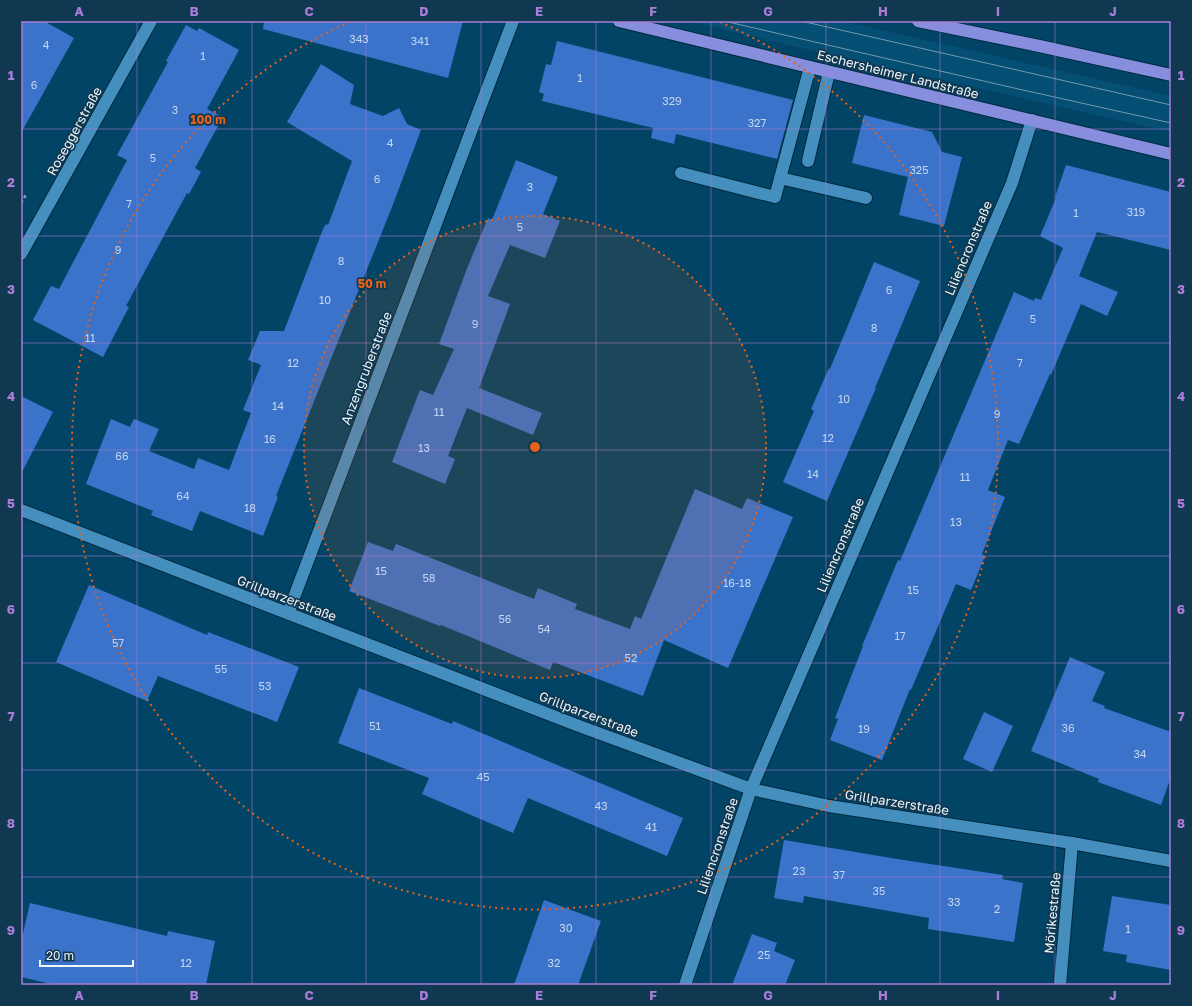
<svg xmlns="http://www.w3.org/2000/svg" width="1192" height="1006" viewBox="0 0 1192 1006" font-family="'Golos Text',sans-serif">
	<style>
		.built { fill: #054e74 }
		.building { fill: #3b73ca }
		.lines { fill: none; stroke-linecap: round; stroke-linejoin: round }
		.lane-casing { stroke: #002940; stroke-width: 14 }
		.street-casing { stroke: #002940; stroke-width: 14 }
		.primary-casing { stroke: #002940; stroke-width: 14 }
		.path { stroke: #83a6b7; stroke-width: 2.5; stroke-dasharray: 3 3; stroke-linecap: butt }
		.lane { stroke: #458fbf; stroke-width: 12 }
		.street { stroke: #458fbf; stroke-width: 12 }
		.primary { stroke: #868edd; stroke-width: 12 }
		.tram { stroke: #7299ad; stroke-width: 1 }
		.grid { fill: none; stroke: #a97dd7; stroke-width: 1; stroke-opacity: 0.55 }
		.ring { fill: none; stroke: #e86118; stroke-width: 2; stroke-dasharray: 2 4 }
		.labels { text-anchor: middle; stroke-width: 3.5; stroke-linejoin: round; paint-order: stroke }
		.number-label { font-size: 11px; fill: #c2d5ef }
		.street-label { font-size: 13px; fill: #eff6fb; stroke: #103851 }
		.centre { fill: #e86118; stroke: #103851; stroke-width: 2 }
		.ring-label { font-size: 12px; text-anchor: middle; font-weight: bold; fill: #e86118; stroke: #103851; stroke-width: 3.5; stroke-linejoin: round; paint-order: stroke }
		.neatline { fill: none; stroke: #a97dd7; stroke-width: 1.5 }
		.grid-label { font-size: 13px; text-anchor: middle; font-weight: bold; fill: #a97dd7 }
	</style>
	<rect width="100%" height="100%" fill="#014465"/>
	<!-- built -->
	<polygon class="built" points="690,21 842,21 1171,96 1171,132 775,42"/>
	<!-- building -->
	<g class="building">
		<polygon points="21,21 44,21 74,38 21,133"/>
		<polygon points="264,21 463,21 448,78 263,29"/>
		<polygon points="186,25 197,31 199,28 239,50 207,109 223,117 195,168 201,172 189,194 187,193 126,306 129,307 103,357 33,320 51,286 59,289 127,160 117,155 168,62 166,61"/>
		<polygon points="557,41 793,100 777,159 676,134 674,144 651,138 653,128 542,101 544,94 539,92 546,64 551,65"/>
		<polygon points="321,64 354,85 350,104 383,116 399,108 407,124 421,130 392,207 276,496 278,497 263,536 200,511 192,531 151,515 153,511 86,484 111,419 130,427 134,419 159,429 149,451 194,469 198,458 229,470 251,413 243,410 261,365 248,360 260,331 284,331 323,229 326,224 328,225 352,161 287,122"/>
		<polygon points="864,115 932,132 942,152 962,157 944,226 899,215 908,177 852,163"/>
		<polygon points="516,160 558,177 543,214 560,221 545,258 510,245 488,296 510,304 479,388 542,413 533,435 467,408 448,456 455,459 445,484 392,462 420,390 433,395 454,349 439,344 468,266 488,218 492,220"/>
		<polygon points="1066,165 1171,192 1171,250 1097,232 1079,276 1118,292 1107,316 1081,304 1051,375 1050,374 1019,444 1008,440 988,490 1005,497 982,554 985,556 971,590 956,584 911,690 910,689 882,760 830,740 838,719 835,718 863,646 862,646 898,560 900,561 1014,292 1034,301 1035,298 1041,300 1063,248 1040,236 1056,198 1055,197"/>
		<polygon points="874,262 920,281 875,388 876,388 827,501 783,482 814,411 811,409 829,368 830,369"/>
		<polygon points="21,396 53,412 21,474"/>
		<polygon points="695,489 742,509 747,498 793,517 728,668 664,640 643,696 553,662 550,670 441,625 440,626 349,591 368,542 393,551 396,544 534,599 538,588 577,604 575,609 630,629 635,616 641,619"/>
		<polygon points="89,585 207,635 208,632 299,667 277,722 158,676 147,701 56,662"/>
		<polygon points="1070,657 1105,672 1092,701 1105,706 1104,708 1171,732 1171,777 1161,805 1098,782 1099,779 1031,751"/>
		<polygon points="359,688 452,724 453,721 683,818 667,856 528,798 513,833 422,794 429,778 338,743"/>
		<polygon points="984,712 1013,726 992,772 963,759"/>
		<polygon points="784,840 897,859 1003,875 1002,879 1023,883 1014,942 928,929 929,918 804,896 803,903 774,898"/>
		<polygon points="1112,896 1171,905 1171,970 1126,962 1127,955 1103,951"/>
		<polygon points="544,900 601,921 578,985 514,985"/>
		<polygon points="30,903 167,936 168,931 215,941 206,985 55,985 21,977 21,942"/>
		<polygon points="752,934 777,943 774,951 795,960 785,985 732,985"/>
	</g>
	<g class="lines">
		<!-- lane casing -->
		<g class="lane-casing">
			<g id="lane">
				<polyline points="808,161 829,72"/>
				<polyline points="681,173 775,197 810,67"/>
				<polyline points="780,178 866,198"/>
			</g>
		</g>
		<!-- street casing -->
		<g class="street-casing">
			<g id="street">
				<polyline points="21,254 151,21"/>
				<polyline points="21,510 579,726 751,789 829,806 1072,843 1171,861"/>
				<polyline points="288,613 513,21"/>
				<polyline points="685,985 751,789 1012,183 1032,120"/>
				<polyline points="1060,985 1072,843"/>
			</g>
		</g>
		<!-- primary casing -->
		<g class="primary-casing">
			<g id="primary">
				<polyline points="619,21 1171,154"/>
				<polyline points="918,21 1044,47 1171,75"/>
			</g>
		</g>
		<!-- path -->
		<polyline class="path" points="21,203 27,193"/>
		<!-- lane -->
		<use href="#lane" class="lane"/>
		<!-- street -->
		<use href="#street" class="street"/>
		<!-- primary -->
		<use href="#primary" class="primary"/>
		<!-- tram -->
		<g class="tram">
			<polyline points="724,21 1014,88 1171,123"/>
			<polyline points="801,21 1171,105"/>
		</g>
	</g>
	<!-- grid -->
	<path class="grid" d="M137 21V985M252 21V985M366 21V985M481 21V985M596 21V985M711 21V985M826 21V985M940 21V985M1055 21V985M21 129H1171M21 236H1171M21 343H1171M21 450H1171M21 556H1171M21 663H1171M21 770H1171M21 877H1171"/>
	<!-- distance rings -->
	<circle cx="535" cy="447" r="231" fill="#e86118" fill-opacity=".12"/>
	<g class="ring">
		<circle cx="535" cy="447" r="231"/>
		<path d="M720 22A463 463 0 1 1 350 22"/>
	</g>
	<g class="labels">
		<!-- number labels -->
		<g class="number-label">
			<text x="359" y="43">343</text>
			<text x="420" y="45">341</text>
			<text x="46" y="49">4</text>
			<text x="203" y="60">1</text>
			<text x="580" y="82">1</text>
			<text x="34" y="89">6</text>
			<text x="672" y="105">329</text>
			<text x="175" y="114">3</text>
			<text x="757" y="127">327</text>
			<text x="390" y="147">4</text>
			<text x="153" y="162">5</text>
			<text x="919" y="174">325</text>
			<text x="377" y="183">6</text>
			<text x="530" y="191">3</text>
			<text x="129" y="208">7</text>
			<text x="1136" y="216">319</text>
			<text x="1076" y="217">1</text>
			<text x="520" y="231">5</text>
			<text x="118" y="254">9</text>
			<text x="341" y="265">8</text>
			<text x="889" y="294">6</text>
			<text x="325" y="304">10</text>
			<text x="1033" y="323">5</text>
			<text x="475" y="328">9</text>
			<text x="874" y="332">8</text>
			<text x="90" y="342">11</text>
			<text x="293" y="367">12</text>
			<text x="1020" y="367">7</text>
			<text x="844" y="403">10</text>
			<text x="278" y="410">14</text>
			<text x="439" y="416">11</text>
			<text x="997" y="418">9</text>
			<text x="828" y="442">12</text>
			<text x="270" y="443">16</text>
			<text x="424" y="452">13</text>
			<text x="122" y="460">66</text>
			<text x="813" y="478">14</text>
			<text x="965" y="481">11</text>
			<text x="183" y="500">64</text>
			<text x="250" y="512">18</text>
			<text x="956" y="526">13</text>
			<text x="381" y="575">15</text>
			<text x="429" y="582">58</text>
			<text x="737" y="587">16-18</text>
			<text x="913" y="594">15</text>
			<text x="505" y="623">56</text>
			<text x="544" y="633">54</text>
			<text x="900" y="640">17</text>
			<text x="118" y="647">57</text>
			<text x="631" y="662">52</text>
			<text x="221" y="673">55</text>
			<text x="265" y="690">53</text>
			<text x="375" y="730">51</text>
			<text x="1068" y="732">36</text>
			<text x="864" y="733">19</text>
			<text x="1140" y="758">34</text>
			<text x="483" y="781">45</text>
			<text x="601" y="810">43</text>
			<text x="651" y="831">41</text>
			<text x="799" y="875">23</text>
			<text x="839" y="879">37</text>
			<text x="879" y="895">35</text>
			<text x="954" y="906">33</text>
			<text x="997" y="913">2</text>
			<text x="566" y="932">30</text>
			<text x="1128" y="933">1</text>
			<text x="764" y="959">25</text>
			<text x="186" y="967">12</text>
			<text x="554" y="967">32</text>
		</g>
		<!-- street labels -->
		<g class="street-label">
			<text transform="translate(898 74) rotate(14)" y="5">Eschersheimer Landstraße</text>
			<text transform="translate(74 131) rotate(-61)" y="5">Roseggerstraße</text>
			<text transform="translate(968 248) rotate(-67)" y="5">Liliencronstraße</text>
			<text transform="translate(366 368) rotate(-69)" y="5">Anzengruberstraße</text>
			<text transform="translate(840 545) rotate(-67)" y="5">Liliencronstraße</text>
			<text transform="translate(287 598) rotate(21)" y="5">Grillparzerstraße</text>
			<text transform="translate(589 714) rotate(21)" y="5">Grillparzerstraße</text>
			<text transform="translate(897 802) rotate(9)" y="5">Grillparzerstraße</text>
			<text transform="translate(717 846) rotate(-71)" y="5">Liliencronstraße</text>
			<text transform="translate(1052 913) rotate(-85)" y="5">Mörikestraße</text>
		</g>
	</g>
	<circle cx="535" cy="447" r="6" class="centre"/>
	<g class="ring-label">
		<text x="208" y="124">100 m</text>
		<text x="372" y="288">50 m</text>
	</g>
	<!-- border -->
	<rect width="1192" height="1006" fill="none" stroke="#103851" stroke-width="44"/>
	<!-- scale -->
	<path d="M40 960v6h93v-6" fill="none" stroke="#eff6fb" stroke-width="2"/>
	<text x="46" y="960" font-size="12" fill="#eff6fb" stroke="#103851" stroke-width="3" paint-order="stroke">20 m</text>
	<rect x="22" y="22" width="1148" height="962" class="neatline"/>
	<g class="grid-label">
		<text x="79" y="16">A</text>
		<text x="194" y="16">B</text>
		<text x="309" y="16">C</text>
		<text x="424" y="16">D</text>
		<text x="539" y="16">E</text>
		<text x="653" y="16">F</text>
		<text x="768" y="16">G</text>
		<text x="883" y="16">H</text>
		<text x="998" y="16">I</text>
		<text x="1113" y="16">J</text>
		<text x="11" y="80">1</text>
		<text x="1181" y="80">1</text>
		<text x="11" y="187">2</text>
		<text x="1181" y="187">2</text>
		<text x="11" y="294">3</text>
		<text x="1181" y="294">3</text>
		<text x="11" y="401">4</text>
		<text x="1181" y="401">4</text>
		<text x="11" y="508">5</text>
		<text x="1181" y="508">5</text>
		<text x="11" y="614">6</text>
		<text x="1181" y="614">6</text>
		<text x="11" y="721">7</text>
		<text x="1181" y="721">7</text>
		<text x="11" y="828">8</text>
		<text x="1181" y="828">8</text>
		<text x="11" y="935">9</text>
		<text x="1181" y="935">9</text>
		<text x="79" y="1000">A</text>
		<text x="194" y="1000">B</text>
		<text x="309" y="1000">C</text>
		<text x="424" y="1000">D</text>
		<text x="539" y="1000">E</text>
		<text x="653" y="1000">F</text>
		<text x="768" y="1000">G</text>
		<text x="883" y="1000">H</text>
		<text x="998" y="1000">I</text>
		<text x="1113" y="1000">J</text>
	</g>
</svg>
